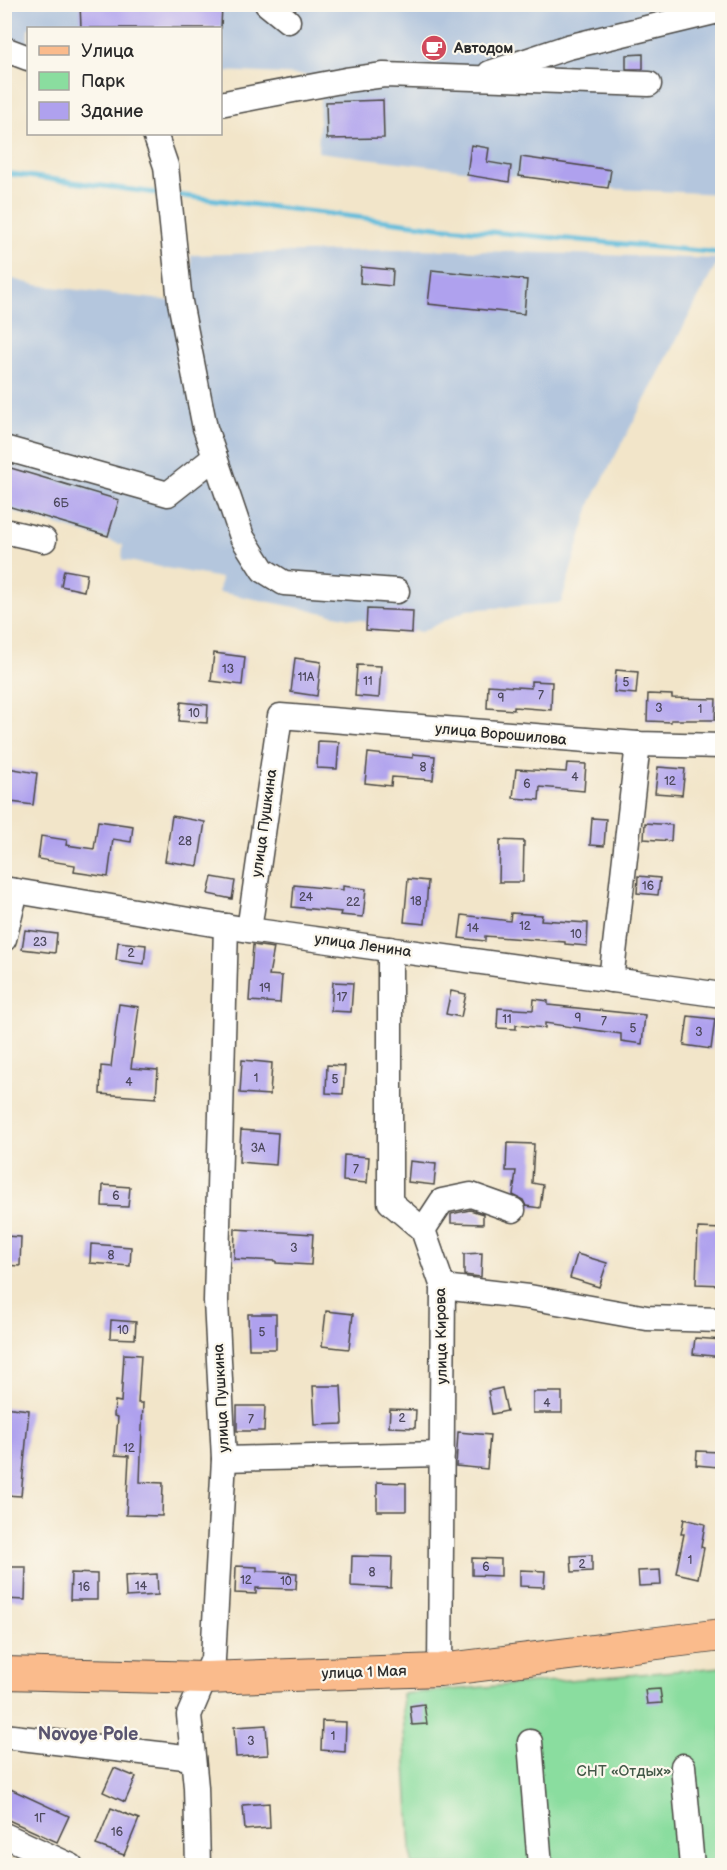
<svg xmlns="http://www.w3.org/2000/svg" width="727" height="1870" viewBox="0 0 727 1870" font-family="'Balsamiq Sans',sans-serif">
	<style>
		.industrial { fill: #b4c6dd }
		.green { fill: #8add9f; stroke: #5a8465; stroke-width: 1.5 }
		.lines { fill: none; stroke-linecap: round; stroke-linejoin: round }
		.stream { stroke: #5dbbdb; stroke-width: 5 }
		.building { fill: #afa1ee }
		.minor-casing { stroke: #494743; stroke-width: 27 }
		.major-casing { stroke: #494743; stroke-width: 34 }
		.minor { stroke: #fff; stroke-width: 24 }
		.major { stroke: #fabb8c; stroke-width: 32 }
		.labels { text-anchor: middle; stroke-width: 4.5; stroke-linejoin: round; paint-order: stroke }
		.number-label { font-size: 12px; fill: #4c485c }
		.poi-label { font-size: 15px; font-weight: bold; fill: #2b2b2b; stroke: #fbf7ec; text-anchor: start }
		.street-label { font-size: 15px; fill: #2b2b2b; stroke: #fbf7ec }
		.park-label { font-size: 15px; fill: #435848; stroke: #fbf7ec }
		.quarter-label { font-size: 18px; font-weight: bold; fill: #59546f; stroke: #fbf7ec }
	</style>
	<rect width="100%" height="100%" fill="#fbf7ec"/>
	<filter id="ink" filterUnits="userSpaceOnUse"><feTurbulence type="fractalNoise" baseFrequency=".0167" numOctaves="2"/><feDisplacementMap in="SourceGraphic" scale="12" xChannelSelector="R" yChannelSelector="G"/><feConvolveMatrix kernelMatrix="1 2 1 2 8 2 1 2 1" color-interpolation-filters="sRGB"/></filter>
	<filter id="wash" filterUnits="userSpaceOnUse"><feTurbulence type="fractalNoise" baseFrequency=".008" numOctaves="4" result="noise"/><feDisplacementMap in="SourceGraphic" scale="24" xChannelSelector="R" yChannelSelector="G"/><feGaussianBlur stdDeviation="1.35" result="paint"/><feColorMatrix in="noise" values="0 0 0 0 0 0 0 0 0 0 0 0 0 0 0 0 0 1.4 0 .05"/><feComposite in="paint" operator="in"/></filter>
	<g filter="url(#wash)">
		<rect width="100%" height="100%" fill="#f2e5c9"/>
		<!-- industrial -->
		<g class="industrial">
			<polygon points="4,5 722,5 722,194 616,189 318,152 321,76 221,71 220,28 28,28 28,50 5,41"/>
			<polygon points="420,249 719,259 591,502 561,603 467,610 421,632 219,592 221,578 122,560 123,545 5,509 5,277 36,285 180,302 193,300 191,255"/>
		</g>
		<!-- green -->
		<polygon class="green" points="722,1667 722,1865 412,1865 402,1694"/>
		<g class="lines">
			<!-- stream -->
			<g class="stream">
				<polyline points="4,173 164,194"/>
				<polyline points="176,195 437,227 722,253"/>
			</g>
		</g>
		<g id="blocks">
			<!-- building -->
			<g class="building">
				<polygon points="80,4 222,4 221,28 81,28"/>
				<polygon points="643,54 643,69 626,69 626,55"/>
				<polygon points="383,100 384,138 327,139 326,102"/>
				<polygon points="471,145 489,148 487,162 511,166 509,182 467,175"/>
				<polygon points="521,157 611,170 608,188 519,176"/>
				<polygon points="361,267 393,270 392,286 360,283"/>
				<polygon points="432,270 527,280 524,314 428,304"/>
				<polygon points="4,466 119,500 108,536 4,505"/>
				<polygon points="64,570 87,574 84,591 61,586"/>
				<polygon points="367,609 413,611 412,633 366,630"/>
				<polygon points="214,653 245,657 242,685 211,681"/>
				<polygon points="295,658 321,662 317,696 291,692"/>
				<polygon points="357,665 381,666 379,698 355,696"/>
				<polygon points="616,670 638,672 636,694 614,692"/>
				<polygon points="531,681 552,682 551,710 514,707 514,710 487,708 488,685 531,688"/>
				<polygon points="648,694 672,695 672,698 716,699 715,720 671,720 671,722 647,721"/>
				<polygon points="181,702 208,705 207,723 179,721"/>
				<polygon points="318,741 339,742 337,769 317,768"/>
				<polygon points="368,753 413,758 413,754 435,756 433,780 392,777 391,786 365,783"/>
				<polygon points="567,763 586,764 584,791 540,787 539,800 513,798 516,769 566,772"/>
				<polygon points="658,767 685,769 682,795 655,793"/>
				<polygon points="8,768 37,773 33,805 4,801"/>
				<polygon points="172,816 205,822 198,866 165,861"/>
				<polygon points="592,818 606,819 604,846 590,845"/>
				<polygon points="98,821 133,826 131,842 113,839 108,877 74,872 75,865 38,859 41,836 67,840 66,845 94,849"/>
				<polygon points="645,823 672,825 671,841 644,839"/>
				<polygon points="500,840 524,841 523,882 499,882"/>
				<polygon points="638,876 660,878 658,895 637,893"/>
				<polygon points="212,877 235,881 232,899 208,894"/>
				<polygon points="408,879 428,881 425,924 404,922"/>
				<polygon points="294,885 343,890 343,886 366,889 363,917 340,915 341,912 292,907"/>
				<polygon points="511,913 542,915 541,920 588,923 587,946 565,944 565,942 485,936 485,941 459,938 462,915 510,921"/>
				<polygon points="25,930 57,934 55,953 22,949"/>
				<polygon points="118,942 146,945 144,964 116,960"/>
				<polygon points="253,945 274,948 269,975 282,976 280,1003 249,1001"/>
				<polygon points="333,982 353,983 351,1012 331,1011"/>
				<polygon points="451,991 466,994 461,1017 446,1014"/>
				<polygon points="534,999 548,1001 548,1005 645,1015 642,1044 621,1041 621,1034 545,1023 545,1028 516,1025 516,1029 497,1028 498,1008 533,1010"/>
				<polygon points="119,1004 139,1007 131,1068 158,1070 156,1098 100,1094 101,1066 111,1067"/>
				<polygon points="688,1016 715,1019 711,1049 684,1045"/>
				<polygon points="242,1060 272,1063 270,1095 240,1093"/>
				<polygon points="327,1065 345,1066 343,1094 326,1093"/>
				<polygon points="241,1130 278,1133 276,1165 239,1162"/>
				<polygon points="507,1143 534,1144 532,1183 543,1185 540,1208 526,1206 523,1200 513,1195 516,1171 506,1171"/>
				<polygon points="344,1155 369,1157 367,1183 343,1181"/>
				<polygon points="410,1161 436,1164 434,1185 408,1182"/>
				<polygon points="103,1185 130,1187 128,1207 102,1206"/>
				<polygon points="470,1210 483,1214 483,1224 451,1223 451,1214"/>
				<polygon points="698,1228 723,1229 723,1285 696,1284"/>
				<polygon points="235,1229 313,1234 311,1265 276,1263 276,1261 234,1259"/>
				<polygon points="4,1236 21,1237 20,1266 4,1265"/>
				<polygon points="91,1244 131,1247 130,1266 90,1263"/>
				<polygon points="482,1253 481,1277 464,1275 464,1254"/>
				<polygon points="577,1254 607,1263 599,1287 570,1278"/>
				<polygon points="326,1311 353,1314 349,1349 322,1346"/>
				<polygon points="248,1314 276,1314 276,1349 249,1349"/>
				<polygon points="111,1320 136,1322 135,1339 110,1338"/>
				<polygon points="695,1338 723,1340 723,1357 693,1354"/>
				<polygon points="124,1354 141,1355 138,1403 143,1403 140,1482 163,1483 162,1516 126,1515 129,1456 115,1455 118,1417 114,1416 115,1401 121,1402"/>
				<polygon points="313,1386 341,1386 343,1424 315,1425"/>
				<polygon points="502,1388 507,1411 492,1414 488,1391"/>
				<rect x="533" y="1392" width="29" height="21"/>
				<polygon points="237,1406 265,1406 264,1431 237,1431"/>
				<polygon points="4,1407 29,1410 21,1496 4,1495"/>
				<polygon points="390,1409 416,1410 415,1428 389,1427"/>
				<polygon points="458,1432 490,1435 487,1469 456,1466"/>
				<polygon points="697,1451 719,1452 718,1467 696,1465"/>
				<polygon points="377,1482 406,1483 406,1511 377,1511"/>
				<polygon points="684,1519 705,1524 701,1547 704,1548 698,1578 676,1573 684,1534 681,1534"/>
				<polygon points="592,1555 592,1571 572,1572 571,1556"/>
				<polygon points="352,1556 392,1557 391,1588 351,1586"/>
				<polygon points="472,1558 501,1559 501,1576 472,1575"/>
				<polygon points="236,1566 257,1567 257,1571 297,1573 296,1589 256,1588 256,1594 235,1593"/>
				<polygon points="4,1567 26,1567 25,1600 4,1599"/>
				<polygon points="520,1570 545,1571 544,1587 520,1586"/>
				<polygon points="660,1570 661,1585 639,1586 638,1571"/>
				<polygon points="71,1573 97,1574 97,1600 70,1600"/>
				<polygon points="157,1574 158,1595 126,1597 125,1576"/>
				<polygon points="660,1689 662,1703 647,1704 645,1690"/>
				<polygon points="424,1704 427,1724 412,1725 410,1706"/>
				<polygon points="322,1721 346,1722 345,1752 321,1750"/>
				<polygon points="266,1725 268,1755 236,1757 234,1727"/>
				<polygon points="114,1768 136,1777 125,1802 103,1792"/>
				<polygon points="4,1786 69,1816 57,1842 4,1818"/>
				<polygon points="269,1803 270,1828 245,1830 243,1805"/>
				<polygon points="111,1808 139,1819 124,1855 96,1845"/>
			</g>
		</g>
	</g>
	<g filter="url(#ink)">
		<use href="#blocks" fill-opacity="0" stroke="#494743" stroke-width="1.5"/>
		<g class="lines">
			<!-- minor casing -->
			<g class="minor-casing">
				<g id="minor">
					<polyline points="267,4 288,21"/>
					<polyline points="4,49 28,58"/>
					<polyline points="490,73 568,47 722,10"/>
					<polyline points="220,104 346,80 384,75 649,84"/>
					<polyline points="155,134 166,166 180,302 205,428 242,537 263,570 284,583 397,591"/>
					<polyline points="4,448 168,494 215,457"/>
					<polyline points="4,531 44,540"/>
					<polyline points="4,889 249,930 722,995"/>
					<polyline points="249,930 280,716 638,744 722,746"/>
					<polyline points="4,939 16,891"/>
					<polyline points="390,949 390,1202 423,1230 443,1287 440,1670"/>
					<polyline points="611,980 638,744"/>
					<polyline points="423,1230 442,1201 471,1195 513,1210"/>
					<polyline points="443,1287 529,1297 647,1318 722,1320"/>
					<polyline points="224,1459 442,1454"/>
					<polyline points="4,1736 193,1758"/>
					<polyline points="530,1742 540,1866"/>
					<polyline points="683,1766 692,1866"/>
					<polyline points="4,1835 71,1866"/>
					<polyline points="198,1866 196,1787 189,1715 213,1659 224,1459 216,1301 226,926"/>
				</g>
			</g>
			<!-- major casing -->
			<g class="major-casing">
				<polyline id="major" points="4,1673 206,1678 440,1670 722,1635"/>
			</g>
			<!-- minor -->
			<use href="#minor" class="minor"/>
			<!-- major -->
			<use href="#major" class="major"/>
		</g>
	</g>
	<!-- icons -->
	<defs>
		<g id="cafe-disc" transform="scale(1.35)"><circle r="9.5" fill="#d1495b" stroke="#fbf7ec"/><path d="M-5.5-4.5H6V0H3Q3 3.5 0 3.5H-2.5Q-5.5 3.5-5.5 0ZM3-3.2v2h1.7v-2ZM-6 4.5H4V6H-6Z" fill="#fff"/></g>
	</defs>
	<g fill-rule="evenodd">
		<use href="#cafe-disc" x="434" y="48"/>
	</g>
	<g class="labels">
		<!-- number labels -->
		<g class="number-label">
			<text x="61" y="507">6Б</text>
			<text x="228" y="673">13</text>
			<text x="306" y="681">11А</text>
			<text x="368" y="685">11</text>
			<text x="626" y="686">5</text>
			<text x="541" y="699">7</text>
			<text x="501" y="702">9</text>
			<text x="659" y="712">3</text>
			<text x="700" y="713">1</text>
			<text x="194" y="717">10</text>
			<text x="423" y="771">8</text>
			<text x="575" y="781">4</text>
			<text x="670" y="785">12</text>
			<text x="527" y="788">6</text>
			<text x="185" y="845">28</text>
			<text x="648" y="890">16</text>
			<text x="306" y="901">24</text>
			<text x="416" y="905">18</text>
			<text x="353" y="906">22</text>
			<text x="525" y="930">12</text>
			<text x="473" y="932">14</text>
			<text x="576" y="938">10</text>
			<text x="40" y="946">23</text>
			<text x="131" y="957">2</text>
			<text x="265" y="992">19</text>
			<text x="342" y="1001">17</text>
			<text x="578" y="1022">9</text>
			<text x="507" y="1023">11</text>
			<text x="604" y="1025">7</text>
			<text x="633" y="1032">5</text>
			<text x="699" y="1036">3</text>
			<text x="256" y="1082">1</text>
			<text x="335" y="1083">5</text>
			<text x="129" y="1086">4</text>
			<text x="258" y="1152">3А</text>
			<text x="356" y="1173">7</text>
			<text x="116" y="1200">6</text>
			<text x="294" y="1252">3</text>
			<text x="111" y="1259">8</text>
			<text x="123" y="1334">10</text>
			<text x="262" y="1336">5</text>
			<text x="547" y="1407">4</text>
			<text x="402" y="1422">2</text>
			<text x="251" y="1423">7</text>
			<text x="129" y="1452">12</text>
			<text x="690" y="1564">1</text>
			<text x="582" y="1568">2</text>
			<text x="486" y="1571">6</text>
			<text x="372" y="1576">8</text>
			<text x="246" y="1584">12</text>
			<text x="286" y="1585">10</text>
			<text x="141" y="1590">14</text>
			<text x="84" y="1591">16</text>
			<text x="333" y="1740">1</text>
			<text x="251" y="1745">3</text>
			<text x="40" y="1822">1Г</text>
			<text x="117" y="1836">16</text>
		</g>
		<!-- poi labels -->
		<g class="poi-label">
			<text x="454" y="53">Автодом</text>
		</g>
		<!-- street labels -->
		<g class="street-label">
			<text transform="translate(501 734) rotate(5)" y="5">улица Ворошилова</text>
			<text transform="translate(264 823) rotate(-82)" y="5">улица Пушкина</text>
			<text transform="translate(363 945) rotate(8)" y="5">улица Ленина</text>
			<text transform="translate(441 1336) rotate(-91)" y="5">улица Кирова</text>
			<text transform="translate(221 1398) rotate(-93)" y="5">улица Пушкина</text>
			<text transform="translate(364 1672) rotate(-2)" y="5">улица 1 Мая</text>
		</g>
		<!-- park labels -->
		<g class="park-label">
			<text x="624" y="1776">СНТ «Отдых»</text>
		</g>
		<!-- quarter labels -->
		<g class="quarter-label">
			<text x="88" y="1740">Novoye Pole</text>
		</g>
	</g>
	<!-- margin -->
	<rect width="727" height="1870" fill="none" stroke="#fbf7ec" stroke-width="24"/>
	<!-- legend -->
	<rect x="27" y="27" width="195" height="108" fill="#fbf7ec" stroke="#a8a59f" stroke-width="1.5"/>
	<rect x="39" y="46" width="30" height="9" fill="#fabb8c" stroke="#a8a59f" stroke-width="1.5"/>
	<text x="81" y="57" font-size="18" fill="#2b2b2b">Улица</text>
	<rect x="39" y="72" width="30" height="18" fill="#8add9f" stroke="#a8a59f" stroke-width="1.5"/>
	<text x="81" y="87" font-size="18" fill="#2b2b2b">Парк</text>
	<rect x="39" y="102" width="30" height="18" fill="#afa1ee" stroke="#a8a59f" stroke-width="1.5"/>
	<text x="81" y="117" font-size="18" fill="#2b2b2b">Здание</text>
</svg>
